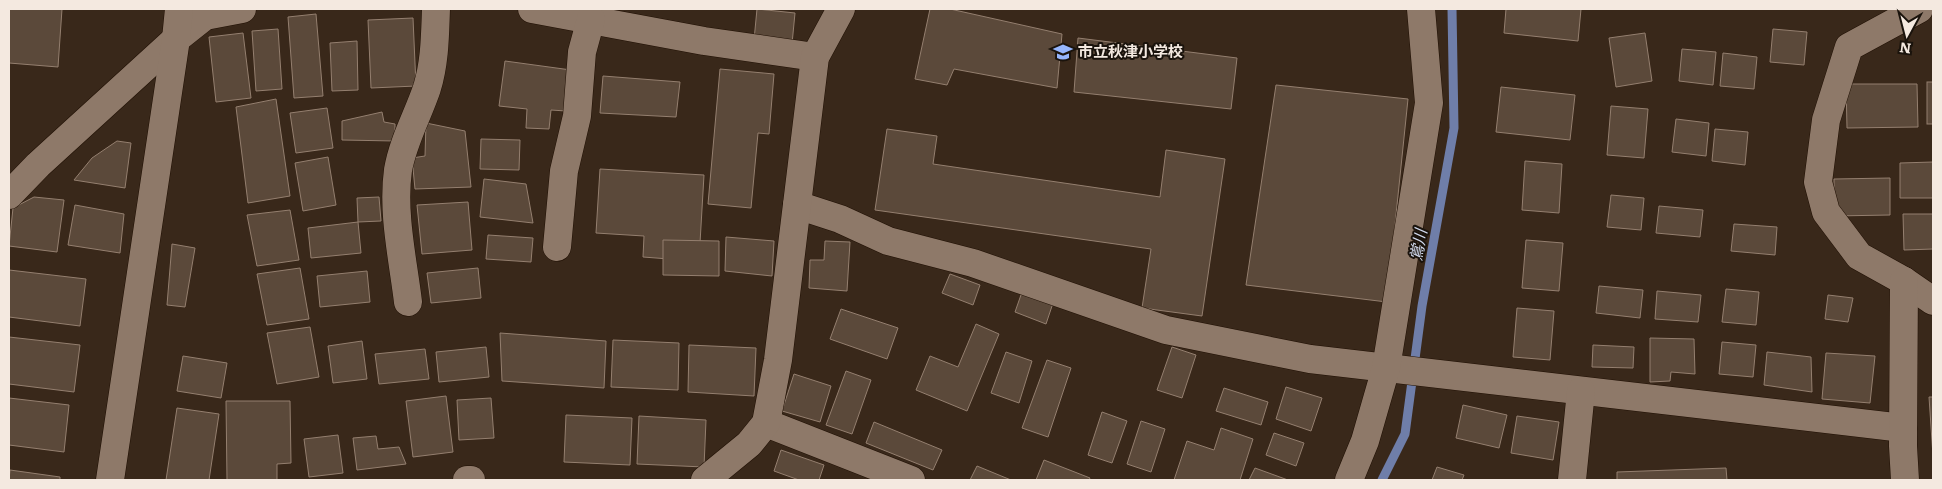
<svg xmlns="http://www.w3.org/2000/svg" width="1942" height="489" viewBox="0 0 1942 489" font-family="Literata,'Noto Sans JP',serif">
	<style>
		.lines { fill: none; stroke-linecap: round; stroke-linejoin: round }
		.stream { stroke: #6f7ea9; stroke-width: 9 }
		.building { fill: #5b493a; stroke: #947f6f }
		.minor-casing { stroke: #201004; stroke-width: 29 }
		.minor { stroke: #8e7969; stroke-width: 28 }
		.labels { text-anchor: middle; stroke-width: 4; stroke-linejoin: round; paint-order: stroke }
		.poi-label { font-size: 15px; font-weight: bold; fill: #f4e9e0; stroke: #1a130c; text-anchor: start }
		.water-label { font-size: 16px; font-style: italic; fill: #d2dbef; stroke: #1a130c }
	</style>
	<rect width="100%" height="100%" fill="#39281a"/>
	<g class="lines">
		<!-- stream -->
		<polyline class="stream" points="1382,480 1405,434 1422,306 1454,128 1452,9"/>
	</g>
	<!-- building -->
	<g class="building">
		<polygon points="9,9 62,9 58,67 9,63"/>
		<polygon points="757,9 795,13 792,44 754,40"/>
		<polygon points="930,9 950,9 1062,34 1057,88 954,69 947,85 915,79"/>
		<polygon points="1506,9 1581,9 1578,41 1504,33"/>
		<polygon points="316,14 323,96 294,98 288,17"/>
		<polygon points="413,18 416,86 371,88 368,20"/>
		<polygon points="278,29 282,89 256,91 252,31"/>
		<polygon points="1773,29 1807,32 1804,65 1770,62"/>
		<polygon points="243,33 251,98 216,102 209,37"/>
		<polygon points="1645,33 1652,81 1616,87 1609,38"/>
		<polygon points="1078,38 1237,58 1231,109 1074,92"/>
		<polygon points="357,41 358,90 332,91 330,43"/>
		<polygon points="1682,49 1716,52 1713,85 1679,81"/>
		<polygon points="1723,53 1757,57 1754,89 1720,86"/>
		<polygon points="505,61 571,70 566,111 551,110 549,129 526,128 527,109 499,106"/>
		<polygon points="720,69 774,74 769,134 758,133 751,208 708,204"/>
		<polygon points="603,76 680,82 676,117 600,113"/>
		<rect x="1927" y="82" width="6" height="42"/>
		<polygon points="1846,84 1917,84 1918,127 1847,128"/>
		<polygon points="1276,85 1408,99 1387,302 1246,285"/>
		<polygon points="1501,87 1575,95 1570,140 1496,132"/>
		<polygon points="276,99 290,196 248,203 236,107"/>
		<polygon points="1611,106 1648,109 1644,158 1607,155"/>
		<polygon points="327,108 333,148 296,153 290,113"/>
		<polygon points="382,112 384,122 395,124 395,141 342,140 342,121"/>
		<polygon points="1676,119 1709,123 1706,156 1672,152"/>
		<polygon points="426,123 465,131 471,187 415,189 412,158 425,156"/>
		<polygon points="887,129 937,136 933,164 1160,197 1166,150 1225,159 1202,316 1142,308 1151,249 875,210"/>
		<polygon points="1715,129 1748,132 1745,165 1712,161"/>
		<polygon points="481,139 520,140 519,170 480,169"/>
		<polygon points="117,141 131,143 125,188 74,180 92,158"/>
		<polygon points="328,157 336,205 303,211 295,163"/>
		<polygon points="1525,161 1562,164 1559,213 1522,210"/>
		<polygon points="1933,162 1933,198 1900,198 1900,163"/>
		<polygon points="600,169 704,175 700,243 683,242 682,260 643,257 644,236 596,233"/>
		<polygon points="1890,178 1890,215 1834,216 1834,179"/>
		<polygon points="484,179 526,184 533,223 480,217"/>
		<polygon points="1611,195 1644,198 1641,230 1607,227"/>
		<polygon points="34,197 64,200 57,252 9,246 13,208"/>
		<polygon points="379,197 381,221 358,222 357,198"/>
		<polygon points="468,202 472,250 422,254 417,205"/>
		<polygon points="75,205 124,214 120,253 68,245"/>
		<polygon points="1659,206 1703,210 1700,237 1656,233"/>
		<polygon points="290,210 299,260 257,266 247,215"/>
		<polygon points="1903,214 1933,214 1933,249 1904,250"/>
		<polygon points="358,222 361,253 311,258 308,228"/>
		<polygon points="1734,224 1777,227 1775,255 1731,251"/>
		<polygon points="488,235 533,238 531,262 486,259"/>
		<polygon points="726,237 774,241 772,276 725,271"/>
		<polygon points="663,240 719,241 719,276 663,275"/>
		<polygon points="1526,240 1563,243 1559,291 1522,288"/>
		<polygon points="825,241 850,242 847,291 809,288 810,260 824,260"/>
		<polygon points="172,244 195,248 185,307 167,305"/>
		<polygon points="300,268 309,319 267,325 257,274"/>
		<polygon points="478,268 481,298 431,303 427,273"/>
		<polygon points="9,270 86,279 80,326 9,317"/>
		<polygon points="367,271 370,302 320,307 317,276"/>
		<polygon points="950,274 980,285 973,305 942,293"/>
		<polygon points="1599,286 1643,290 1640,318 1596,313"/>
		<polygon points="1726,289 1759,292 1756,325 1722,322"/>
		<polygon points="1657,291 1701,295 1698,322 1655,319"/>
		<polygon points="1022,292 1053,303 1046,324 1015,312"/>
		<polygon points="1828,295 1853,298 1848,322 1825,319"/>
		<polygon points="1517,308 1554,311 1550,360 1513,357"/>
		<polygon points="841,309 898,328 887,359 830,339"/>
		<polygon points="976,324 999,334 967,411 916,390 930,356 958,367"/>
		<polygon points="310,327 319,377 277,384 267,333"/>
		<polygon points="500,333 606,341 604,388 502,381"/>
		<polygon points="9,337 80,345 74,392 9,384"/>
		<polygon points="1650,338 1694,339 1695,374 1671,372 1670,381 1650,382"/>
		<polygon points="613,340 679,343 678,390 611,387"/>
		<polygon points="362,341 367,379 333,383 328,346"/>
		<polygon points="1722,342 1756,345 1753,377 1719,374"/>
		<polygon points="689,345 756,348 754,396 688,392"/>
		<polygon points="1593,345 1634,347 1633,368 1592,367"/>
		<polygon points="486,347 489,377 439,382 436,352"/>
		<polygon points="1172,347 1196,355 1182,398 1157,390"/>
		<polygon points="425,349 429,379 379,384 375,354"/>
		<polygon points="1006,352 1032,361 1019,403 991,393"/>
		<polygon points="1767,352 1811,357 1812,392 1764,385"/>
		<polygon points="1826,353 1875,356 1870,403 1822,399"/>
		<polygon points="183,356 227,363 221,398 177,391"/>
		<polygon points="1047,360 1071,368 1048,437 1022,428"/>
		<polygon points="846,371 871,380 852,434 826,425"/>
		<polygon points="794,374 831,386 820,422 782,411"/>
		<polygon points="1286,387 1322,398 1311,431 1276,419"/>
		<polygon points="1224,388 1268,402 1261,425 1216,411"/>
		<polygon points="446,396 453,452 413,457 406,401"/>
		<polygon points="1929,397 1933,397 1933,456"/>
		<polygon points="9,398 69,405 64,452 9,445"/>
		<polygon points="491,398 494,438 459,440 457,400"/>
		<polygon points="226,401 290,401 291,463 277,464 277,480 227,480"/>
		<polygon points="1463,405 1507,415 1499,448 1456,438"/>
		<polygon points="177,408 219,414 209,480 166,480"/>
		<polygon points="1102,412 1127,421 1112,463 1088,455"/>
		<polygon points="566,415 632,418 630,465 564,462"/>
		<polygon points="639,416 706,420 704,467 637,464"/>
		<polygon points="1517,416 1559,422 1553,460 1511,453"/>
		<polygon points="1141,421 1165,429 1151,472 1127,464"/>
		<polygon points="874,422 942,450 933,470 866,443"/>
		<polygon points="1221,428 1253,439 1240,480 1174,480 1187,441 1214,450"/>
		<polygon points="1274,433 1304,443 1296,466 1266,455"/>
		<polygon points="338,435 343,473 309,477 304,439"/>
		<polygon points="376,436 378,449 399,447 406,464 357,470 353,438"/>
		<polygon points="781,450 824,465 819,480 799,480 774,471"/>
		<polygon points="1044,460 1090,478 1089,480 1036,480"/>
		<polygon points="977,466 1011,480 970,480"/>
		<polygon points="1437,467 1464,475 1462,480 1432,480"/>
		<polygon points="1255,468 1288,480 1249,480"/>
		<polygon points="1726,468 1727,480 1617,480 1617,472"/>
		<polygon points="10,470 60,477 60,480 9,480"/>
	</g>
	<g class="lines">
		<!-- minor casing -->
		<g class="minor-casing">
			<g id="minor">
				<polyline points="532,9 704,41 815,57"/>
				<polyline points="1919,9 1849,47 1826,120 1818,182 1826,212 1859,256 1904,281 1933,301"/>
				<polyline points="9,195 38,165 176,39 205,16 242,9"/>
				<polyline points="797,205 840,219 888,241 973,263 1166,330 1310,359 1903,428"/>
				<polyline points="557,247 564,171 577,116 582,52 591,19"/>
				<polyline points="1904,281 1903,446 1905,480"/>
				<path d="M408 302C403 260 392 213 398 170 403 141 418 115 427 88 435 62 435 35 436 9"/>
				<polyline points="766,423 911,480"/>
				<polyline points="110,480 176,39 179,9"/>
				<polyline points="467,480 471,480"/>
				<polyline points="705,480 749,444 766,423 778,360 815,57 841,9"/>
				<polyline points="1349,480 1365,441 1386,368 1429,103 1421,9"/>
				<polyline points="1572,480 1581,391"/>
			</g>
		</g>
		<!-- minor -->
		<use href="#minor" class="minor"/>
	</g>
	<!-- icons -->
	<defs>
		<g id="school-bare" transform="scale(1.5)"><path d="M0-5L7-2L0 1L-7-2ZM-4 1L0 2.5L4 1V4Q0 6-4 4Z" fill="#96b6fd" stroke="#1a130c" stroke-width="2.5" paint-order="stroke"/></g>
	</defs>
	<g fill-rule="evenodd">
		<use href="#school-bare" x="1063" y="52"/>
	</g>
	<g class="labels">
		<!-- poi labels -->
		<g class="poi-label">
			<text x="1078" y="57">市立秋津小学校</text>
		</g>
		<!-- water labels -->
		<g class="water-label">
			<text transform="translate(1418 245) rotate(-80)" y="6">鴬川</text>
		</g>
	</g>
	<!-- border -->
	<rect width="1942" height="489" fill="none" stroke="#f4e9e0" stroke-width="20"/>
	<!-- north arrow -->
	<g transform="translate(1907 35) rotate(187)" stroke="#1a130c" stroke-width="4" paint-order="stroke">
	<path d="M0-4L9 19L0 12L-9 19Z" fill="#f4e9e0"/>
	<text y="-8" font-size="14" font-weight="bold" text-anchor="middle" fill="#f4e9e0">N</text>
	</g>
</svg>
